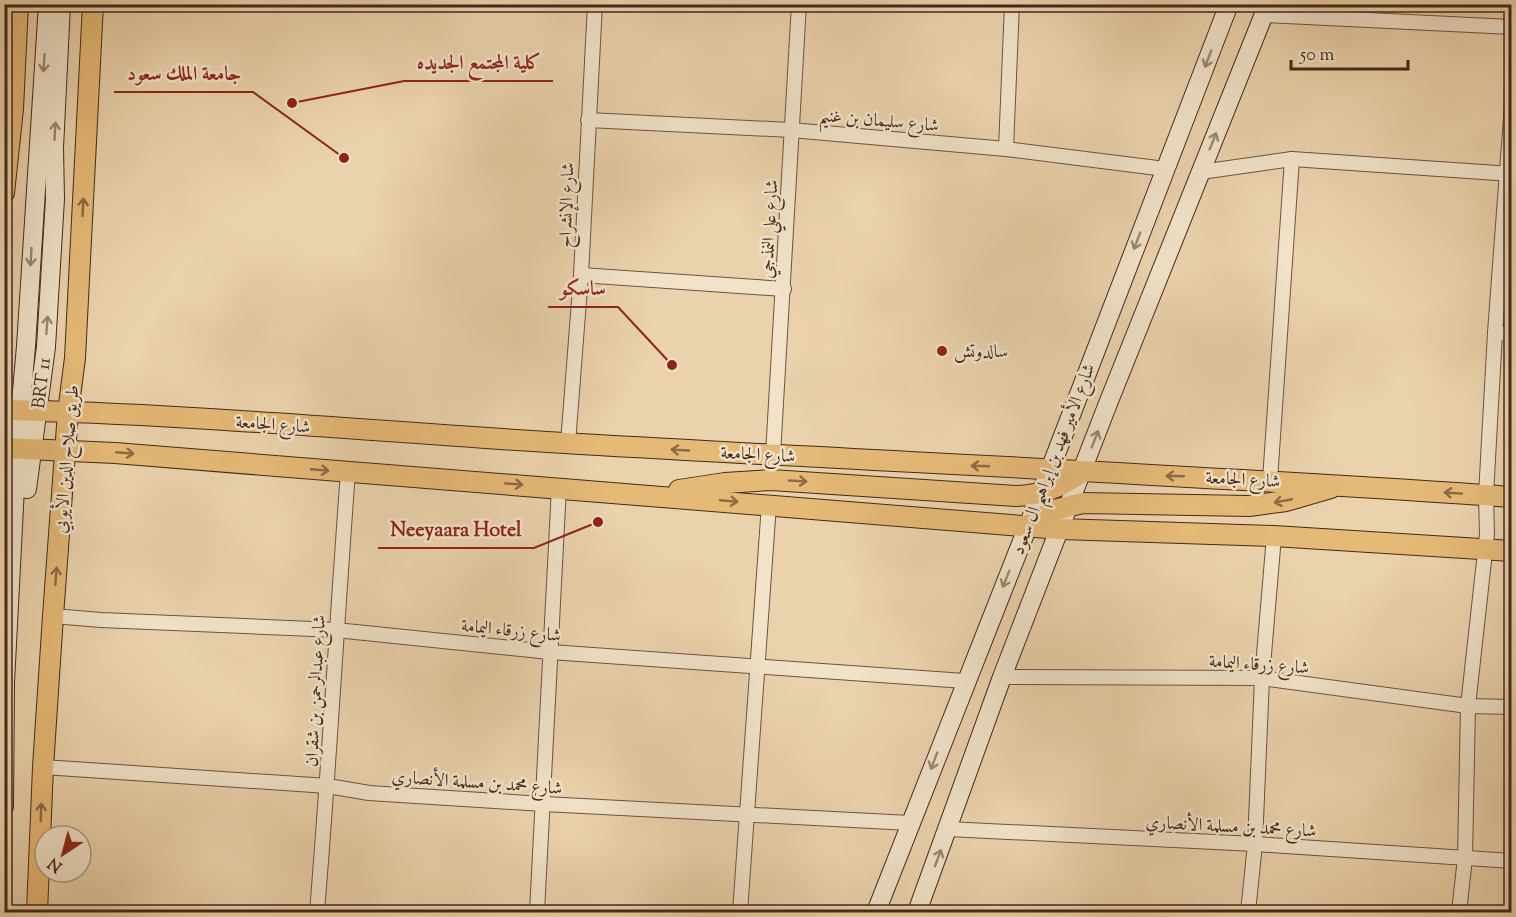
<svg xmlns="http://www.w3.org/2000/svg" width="1516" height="917" viewBox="0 0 1516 917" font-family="'Sorts Mill Goudy',Amiri,serif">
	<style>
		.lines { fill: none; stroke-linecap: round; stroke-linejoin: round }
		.street-casing { stroke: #6d533f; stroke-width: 16 }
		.secondary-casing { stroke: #43291b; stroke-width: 20 }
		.primary-casing { stroke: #43291b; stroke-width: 22 }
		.street { stroke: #f1e2c9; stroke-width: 14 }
		.secondary { stroke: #f1e2c9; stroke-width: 18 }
		.primary { stroke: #e5b976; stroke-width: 20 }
		.oneway { stroke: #9a8672 }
		.oneway2 { stroke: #8c6a44 }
		.poi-dot { fill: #8f2418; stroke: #f1e2c9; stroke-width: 2 }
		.labels { text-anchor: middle; stroke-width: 5; stroke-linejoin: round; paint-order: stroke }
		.street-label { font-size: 18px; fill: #43291b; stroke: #f1e2c9 }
		.poi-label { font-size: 18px; fill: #43291b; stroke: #f1e2c9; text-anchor: start }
		.leader { fill: none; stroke: #8f2418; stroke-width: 2 }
		.callout-dot { fill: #8f2418; stroke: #f1e2c9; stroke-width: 2 }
		.callout-label { font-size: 20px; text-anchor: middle; font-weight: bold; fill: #8f2418; stroke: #f1e2c9; stroke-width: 5; stroke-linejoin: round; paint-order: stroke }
	</style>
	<rect width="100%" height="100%" fill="#ead2ac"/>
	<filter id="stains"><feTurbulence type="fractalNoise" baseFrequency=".00333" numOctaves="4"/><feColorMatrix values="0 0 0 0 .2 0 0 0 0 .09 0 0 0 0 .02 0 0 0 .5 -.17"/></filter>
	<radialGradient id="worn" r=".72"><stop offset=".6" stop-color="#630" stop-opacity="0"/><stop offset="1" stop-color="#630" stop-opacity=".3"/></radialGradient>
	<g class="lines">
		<!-- street casing -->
		<g class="street-casing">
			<g id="street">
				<polyline points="1264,15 1512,27"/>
				<polyline points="588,120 791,130 1006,149 1165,169"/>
				<polyline points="1006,149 1012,4"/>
				<polyline points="1201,172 1292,159 1512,174"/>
				<polyline points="581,275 784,289"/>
				<polyline points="1495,333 1512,334"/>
				<polyline points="568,443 581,275 595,4"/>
				<polyline points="773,455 799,4"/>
				<polyline points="1270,480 1292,159"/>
				<polyline points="53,616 101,620 336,630 550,652 965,681"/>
				<polyline points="1002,677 1262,678 1468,706 1512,707"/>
				<polyline points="43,767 328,786 369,793 544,804 910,823"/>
				<polyline points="948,829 1255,844 1512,861"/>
				<path d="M317 912C329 766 337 619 348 472"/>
				<polyline points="537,912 559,487"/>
				<polyline points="740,912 769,504"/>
				<polyline points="1248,912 1255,844 1262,678 1274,536"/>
				<polyline points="1459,912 1465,858 1468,706 1487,534 1486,495 1495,333 1512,104"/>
			</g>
		</g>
		<!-- secondary casing -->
		<g class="secondary-casing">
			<g id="secondary">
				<polyline points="27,489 46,347 55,199 54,148 61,4"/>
				<polyline points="4,807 5,683 17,448 26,346 48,4"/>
				<polyline points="876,912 1041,493 1229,4"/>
				<polyline points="917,912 1002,677 1107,406 1268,4"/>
			</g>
		</g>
		<!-- primary casing -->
		<g class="primary-casing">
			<g id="primary">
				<polyline points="4,193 13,109 18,4"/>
				<path d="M4 410C197 414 388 433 580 444 890 462 1201 475 1512 497"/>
				<polyline points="4,448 115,453 1060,529 1274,536 1512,551"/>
				<path d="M679 490 725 483 771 480 1016 496C1042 495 1061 487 1082 472"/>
				<polyline points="1028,525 1054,510 1083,503 1249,506 1286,501 1331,488"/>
				<polyline points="37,912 43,767 53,616 68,412 75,358 93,4"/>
			</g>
		</g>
		<!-- street -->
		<use href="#street" class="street"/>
		<!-- secondary -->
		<use href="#secondary" class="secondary"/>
		<!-- primary -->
		<use href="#primary" class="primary"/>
	</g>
	<!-- one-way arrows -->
	<defs><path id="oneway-shaft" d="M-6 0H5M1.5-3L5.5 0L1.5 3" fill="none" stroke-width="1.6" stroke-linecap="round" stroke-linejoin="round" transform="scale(1.5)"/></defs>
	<g class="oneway">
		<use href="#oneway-shaft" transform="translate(1208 59) rotate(111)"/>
		<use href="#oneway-shaft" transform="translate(44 63) rotate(94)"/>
		<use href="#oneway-shaft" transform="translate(55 131) rotate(-87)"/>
		<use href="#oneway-shaft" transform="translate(1213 141) rotate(-68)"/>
		<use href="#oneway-shaft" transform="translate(1137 241) rotate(111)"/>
		<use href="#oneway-shaft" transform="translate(31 257) rotate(93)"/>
		<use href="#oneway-shaft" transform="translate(47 325) rotate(-86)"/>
		<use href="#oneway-shaft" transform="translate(1095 439) rotate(-69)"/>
		<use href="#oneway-shaft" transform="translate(1006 579) rotate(112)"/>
		<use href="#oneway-shaft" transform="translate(934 761) rotate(111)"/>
		<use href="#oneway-shaft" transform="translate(938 858) rotate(-70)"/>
	</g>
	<g class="oneway2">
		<use href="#oneway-shaft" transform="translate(83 207) rotate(-87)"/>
		<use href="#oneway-shaft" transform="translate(680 450) rotate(-177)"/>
		<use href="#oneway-shaft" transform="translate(125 453) rotate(5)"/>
		<use href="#oneway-shaft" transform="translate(980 466) rotate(-178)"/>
		<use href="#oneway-shaft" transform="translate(320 470) rotate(5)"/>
		<use href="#oneway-shaft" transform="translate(1175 476) rotate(-178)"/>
		<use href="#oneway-shaft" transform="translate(798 481) rotate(3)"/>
		<use href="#oneway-shaft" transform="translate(514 484) rotate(4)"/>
		<use href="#oneway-shaft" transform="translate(1453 493) rotate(-176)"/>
		<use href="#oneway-shaft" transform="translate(729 501) rotate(5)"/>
		<use href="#oneway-shaft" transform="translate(1283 501) rotate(169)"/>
		<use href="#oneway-shaft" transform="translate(56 576) rotate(-86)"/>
		<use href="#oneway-shaft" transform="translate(41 812) rotate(-88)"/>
	</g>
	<!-- markers -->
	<circle class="poi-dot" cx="942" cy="351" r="6"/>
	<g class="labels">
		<!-- street labels -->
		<g class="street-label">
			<text transform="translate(879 120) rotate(5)" y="6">شارع سليمان بن غنيم</text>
			<text transform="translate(566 205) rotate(-88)" y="6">شارع الإنشراح</text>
			<text transform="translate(769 229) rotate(-87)" y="6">شارع علي النمذجي</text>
			<text transform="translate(41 383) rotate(-83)" y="6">BRT 11</text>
			<text transform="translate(273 424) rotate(4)" y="6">شارع الجامعة</text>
			<text transform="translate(758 454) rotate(3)" y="6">شارع الجامعة</text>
			<text transform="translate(66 459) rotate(-85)" y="6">طريق صلاح الدين الأيوبي</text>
			<text transform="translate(1053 459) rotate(-69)" y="6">شارع الأمير فهد بن إبراهيم ال سعود</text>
			<text transform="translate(1243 479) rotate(3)" y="6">شارع الجامعة</text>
			<text transform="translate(511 630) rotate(6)" y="6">شارع زرقاء اليمامة</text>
			<text transform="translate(1259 664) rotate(4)" y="6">شارع زرقاء اليمامة</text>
			<text transform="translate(315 691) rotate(-87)" y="6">شارع عبدالرحمن بن شقران</text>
			<text transform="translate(477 782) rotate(4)" y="6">شارع محمد بن مسلمة الأنصاري</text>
			<text transform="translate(1231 826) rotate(3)" y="6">شارع محمد بن مسلمة الأنصاري</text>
		</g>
		<!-- poi labels -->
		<g class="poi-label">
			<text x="954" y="357">سالدوتش</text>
		</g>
	</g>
	<!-- callouts -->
	<path class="leader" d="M292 103L404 81H553M344 158L253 92H114M672 365L618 307H548M598 522L534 548H378"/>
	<g class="callout-dot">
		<circle cx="292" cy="103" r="6"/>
		<circle cx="344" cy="158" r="6"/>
		<circle cx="672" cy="365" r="6"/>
		<circle cx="598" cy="522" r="6"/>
	</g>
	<g class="callout-label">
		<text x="479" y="69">كلية المجتمع الجديده</text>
		<text x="184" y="80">جامعة الملك سعود</text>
		<text x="583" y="295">ساسكو</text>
		<text x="456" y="536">Neeyaara Hotel</text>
	</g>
	<!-- margin -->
	<rect width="1516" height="917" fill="none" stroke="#ead2ac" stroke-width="24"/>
	<rect x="6" y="6" width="1504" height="905" fill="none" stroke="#43291b" stroke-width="3"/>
	<rect x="12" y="12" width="1492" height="893" fill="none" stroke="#43291b" stroke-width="1.5"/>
	<!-- north arrow -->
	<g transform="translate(63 854) rotate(216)"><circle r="28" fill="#f1e2c9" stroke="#ab9883" stroke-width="1.5"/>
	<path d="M0-4.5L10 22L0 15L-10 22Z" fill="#8f2418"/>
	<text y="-9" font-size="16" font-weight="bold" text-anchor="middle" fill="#43291b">N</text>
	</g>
	<!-- scale -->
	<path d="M1291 60v9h117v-9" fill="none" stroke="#43291b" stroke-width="3"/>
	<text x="1300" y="60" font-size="18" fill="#43291b" stroke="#f1e2c9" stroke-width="4.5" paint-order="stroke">50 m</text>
	<rect width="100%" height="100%" filter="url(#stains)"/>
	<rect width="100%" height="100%" fill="url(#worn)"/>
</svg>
